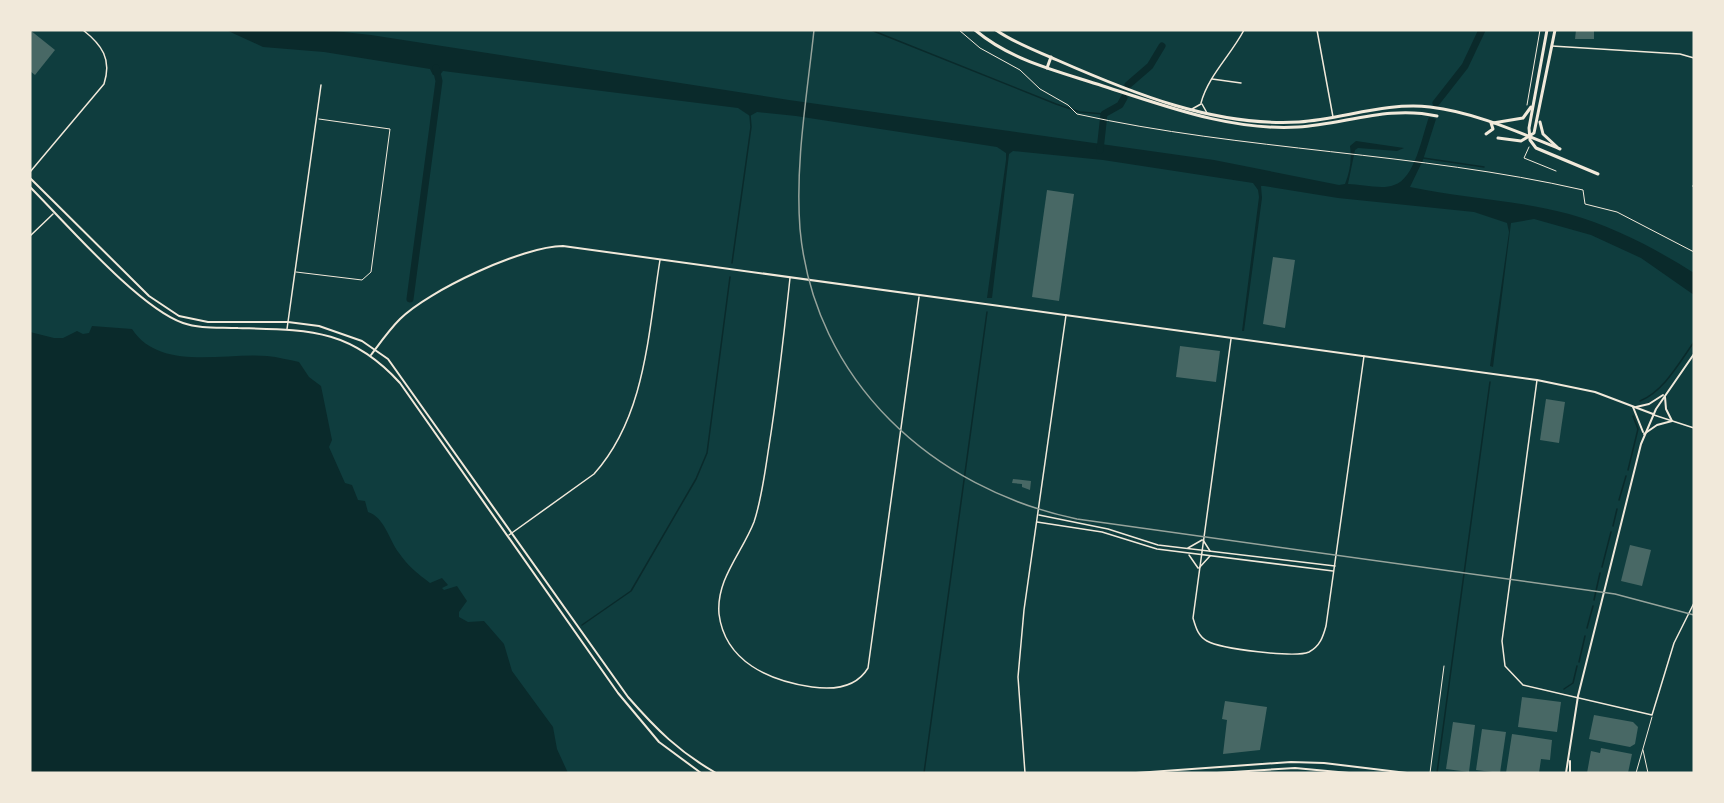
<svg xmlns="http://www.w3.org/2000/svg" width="1724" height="803" viewBox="0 0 1724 803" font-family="'Exo 2',sans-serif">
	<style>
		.water { fill: #0a2a2b }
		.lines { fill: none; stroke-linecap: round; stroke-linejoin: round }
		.stream { stroke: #0a2a2b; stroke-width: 1.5 }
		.river { stroke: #0a2a2b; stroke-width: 7 }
		.building { fill: #486865 }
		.path { stroke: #f1e9da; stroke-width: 1 }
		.service { stroke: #f1e9da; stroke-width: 1 }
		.minor { stroke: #f1e9da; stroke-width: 1.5 }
		.tertiary { stroke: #f1e9da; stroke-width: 2 }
		.secondary { stroke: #f1e9da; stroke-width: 2 }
		.primary { stroke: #f1e9da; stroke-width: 3 }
		.rail { stroke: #97a49c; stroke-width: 1.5 }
	</style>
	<rect width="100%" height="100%" fill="#0f3d3e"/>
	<!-- water -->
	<g class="water">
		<path d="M226 30H325L371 35 789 100 1214 160 1339 185 1345 184C1350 171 1352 159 1350 146L1356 141 1404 148 1397 151 1358 148 1355 150 1348 184C1361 184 1382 190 1394 185 1415 179 1422 136 1429 117L1436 119 1423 160 1410 187C1462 198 1517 200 1569 214 1613 226 1656 249 1694 273V295L1641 258 1591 235 1534 219 1511 223 1493 367 1490 366 1509 232 1507 223 1474 212 1338 198 1264 186H1261L1262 198 1244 331H1242L1259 197 1258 190 1253 183 1103 160 1013 151 1009 154 992 298H987L1006 160V153L997 147 796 116 757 112 750 116 738 108 443 71 439 76 433 75 430 69 324 52 263 47Z"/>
		<path d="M92 326 132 329C160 372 225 352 267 356 278 357 289 360 299 362L309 377 321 386 332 440 329 447 345 483 352 485 358 500 365 501 368 512C385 518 388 538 399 553 407 565 418 574 430 583L442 578 448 585 442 588 444 590 457 586 467 601 459 612V617L468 622 484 621 504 644 512 671 553 727 557 749 568 773H30V332L54 338H63L77 331 83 334 89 333Z"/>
	</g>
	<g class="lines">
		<!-- stream -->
		<g class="stream">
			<polyline points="871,30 1056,104 1080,112 1104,114"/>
			<polyline points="1423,158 1484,167"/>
			<polyline points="732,263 751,127 750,115"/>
			<path d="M1640 401C1664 391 1679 363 1694 342"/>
			<polyline points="1628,470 1638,429 1633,416"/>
			<polyline points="1619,500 1626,476"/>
			<polyline points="1613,526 1617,509"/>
			<polyline points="1602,567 1611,532"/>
			<polyline points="1594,600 1600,573"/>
			<polyline points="582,625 631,591 696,479 707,453 730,277"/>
			<polyline points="1587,628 1593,606"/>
			<polyline points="1579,662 1585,636"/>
			<polyline points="1564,689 1573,683 1577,666"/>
			<polyline points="924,773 987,312"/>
			<polyline points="1437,773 1490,382"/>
		</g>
		<!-- river -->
		<g class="river">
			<polyline points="1128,85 1150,66 1162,46"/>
			<polyline points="1436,103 1465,66 1482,30"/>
			<polyline points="1100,150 1104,114 1120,105 1124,98"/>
			<polyline points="410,299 439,81 436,68"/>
		</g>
	</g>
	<!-- building -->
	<g class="building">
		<polygon points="30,30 55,50 35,75 30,71"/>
		<polygon points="1576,30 1594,30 1594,39 1575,39"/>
		<polygon points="1047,190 1074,194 1059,301 1032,297"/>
		<polygon points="1273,257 1295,260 1285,328 1263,324"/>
		<polygon points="1180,346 1220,351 1216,382 1176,377"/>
		<polygon points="1546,399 1565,402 1559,443 1540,440"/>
		<polygon points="1013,479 1031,481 1030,490 1022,487 1022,484 1012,483"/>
		<polygon points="1630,545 1651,550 1642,586 1621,581"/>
		<polygon points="1522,697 1561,702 1557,732 1518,727"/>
		<polygon points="1225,701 1267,707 1260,750 1223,754 1227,720 1222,719"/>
		<polygon points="1594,715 1633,722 1638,727 1635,744 1630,747 1589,739"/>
		<polygon points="1453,722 1475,725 1469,772 1446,769"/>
		<polygon points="1482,729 1506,732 1500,773 1476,770"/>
		<polygon points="1512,734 1552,740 1550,760 1541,759 1539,773 1506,773"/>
		<polygon points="1601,748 1632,754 1628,773 1587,773 1591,751 1600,753"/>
	</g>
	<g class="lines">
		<!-- path -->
		<g class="path">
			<path d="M959 30 980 48 1020 70 1040 89 1068 105 1077 114C1244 151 1417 152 1583 190L1585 204 1617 212 1694 252"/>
			<polyline points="1527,105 1540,30"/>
			<polyline points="1529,147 1524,158 1556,171"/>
		</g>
		<!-- service -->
		<g class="service">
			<polyline points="296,272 362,280 371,272 390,129 319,119"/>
			<polyline points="1643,750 1648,773"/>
			<polyline points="1430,773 1444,666"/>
			<polyline points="1636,773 1652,717"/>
		</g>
		<!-- minor -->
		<g class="minor">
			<polyline points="1317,30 1333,117"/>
			<polyline points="1552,46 1680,54 1694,58"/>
			<polyline points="1212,79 1241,83"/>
			<path d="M1201 103C1208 76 1231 55 1244 30"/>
			<polyline points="1202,104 1207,113"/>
			<polyline points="1192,109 1201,104"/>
			<path d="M30 172 104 84C112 59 102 45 83 30"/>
			<polyline points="1693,186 1694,186"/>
			<polyline points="30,236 53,214"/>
			<path d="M790 278C784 334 778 390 769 446 765 471 762 498 754 522 742 553 716 579 719 614 725 662 770 681 812 687 833 690 856 688 868 668L919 297"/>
			<polyline points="287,329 321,85"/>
			<path d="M1231 339 1193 618C1196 628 1198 636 1207 641 1221 649 1295 658 1309 652 1320 646 1323 637 1326 626L1364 356"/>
			<polyline points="1537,380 1502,641 1505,666 1523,685 1652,715 1674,643 1694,603"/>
			<polyline points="1654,415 1694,428"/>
			<polyline points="1039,515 1108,529 1158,545 1335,566"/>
			<polyline points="1037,522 1102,532 1157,549 1333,571"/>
			<path d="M509 535 594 474C646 416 648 333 660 260"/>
			<polyline points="1203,540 1210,551"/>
			<polyline points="1188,548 1202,540"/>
			<polyline points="1189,555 1198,568"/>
			<polyline points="1199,568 1210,556"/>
			<polyline points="1025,773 1018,677 1024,610 1066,315"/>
		</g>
		<!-- tertiary -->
		<g class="tertiary">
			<path d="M371 355C380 343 389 330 400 319 428 291 523 246 563 246L1537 380 1595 392 1653 414"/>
			<polyline points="1633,407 1643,432"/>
			<polyline points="1636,407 1649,404 1663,395"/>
			<polyline points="1644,434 1657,425 1672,421 1666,409 1665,397"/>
			<polyline points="1566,773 1578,696 1641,444 1656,409 1694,354"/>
			<polyline points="1570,773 1570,761"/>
		</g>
		<!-- secondary -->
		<g class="secondary">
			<path d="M30 178 149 296 179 316 208 322H288L319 326 362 341 388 359 628 697C656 729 679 752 716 773"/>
			<path d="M30 187C66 223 138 307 183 323 200 329 220 327 238 328 308 330 350 328 400 383L618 693 659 742 701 773"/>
			<polyline points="1136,773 1291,762 1324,763 1407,773"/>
			<polyline points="1217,773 1295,768 1349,773"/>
		</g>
		<!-- primary -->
		<g class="primary">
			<path d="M975 30C1012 61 1057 71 1103 86 1166 106 1230 131 1298 127 1345 124 1389 105 1437 116"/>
			<path d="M996 30C1014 43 1037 51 1057 60 1132 93 1215 127 1299 122 1343 119 1385 102 1430 107 1474 112 1518 132 1560 149"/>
			<polyline points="1547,30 1529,128 1530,140 1536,148 1598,174"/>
			<polyline points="1047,68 1051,57"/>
			<polyline points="1540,122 1543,134 1557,147"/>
			<polyline points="1493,123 1523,118 1531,107"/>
			<polyline points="1486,134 1493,129 1491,123"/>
			<polyline points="1498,138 1521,141 1534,133 1555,30"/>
		</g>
		<!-- rail -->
		<path class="rail" d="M814 30C807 96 795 163 800 229 814 381 933 489 1077 519L1615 594 1694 615"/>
	</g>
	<!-- border -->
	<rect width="1724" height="803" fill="none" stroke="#f1e9da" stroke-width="63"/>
</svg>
